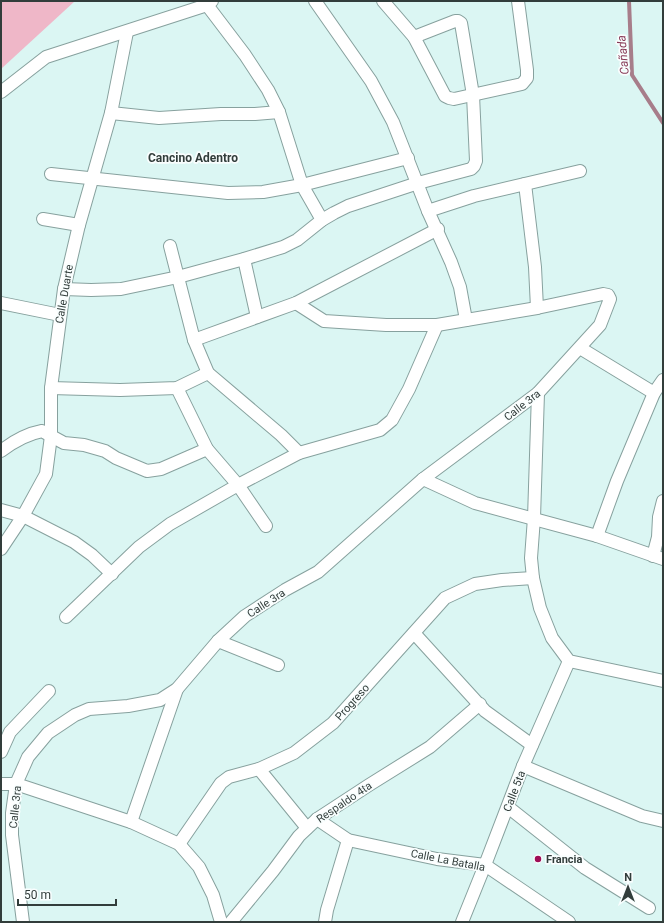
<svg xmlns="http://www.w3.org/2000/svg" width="664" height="923" viewBox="0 0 664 923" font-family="Roboto,sans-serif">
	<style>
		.green { fill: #efb7c8 }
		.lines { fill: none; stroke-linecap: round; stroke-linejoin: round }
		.stream { stroke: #a77d8a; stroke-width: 4 }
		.minor-casing { stroke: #87a19e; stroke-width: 14 }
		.minor { stroke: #fff; stroke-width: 12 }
		.poi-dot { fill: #9f0d56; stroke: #f9fefe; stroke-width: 1.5 }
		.labels { text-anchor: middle; stroke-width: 3.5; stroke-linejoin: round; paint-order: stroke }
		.street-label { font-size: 11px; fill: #323d3b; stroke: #f9fefe }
		.poi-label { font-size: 11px; font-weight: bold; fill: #323d3b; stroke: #f9fefe; text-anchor: start }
		.water-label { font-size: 12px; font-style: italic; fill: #863855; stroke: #f9fefe }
		.neighbourhood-label { font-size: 12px; font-weight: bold; fill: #323d3b; stroke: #f9fefe }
	</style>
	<rect width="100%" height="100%" fill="#dbf6f3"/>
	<!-- green -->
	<polygon class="green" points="1,1 75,1 1,69"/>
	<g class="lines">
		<!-- stream -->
		<polyline class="stream" points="629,1 632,75 663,123"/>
		<!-- minor casing -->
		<g class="minor-casing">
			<g id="minor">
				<polyline points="315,1 371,81 393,122 428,211 451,262 460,287 466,320"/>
				<polyline points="383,1 414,37 445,96 449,98 454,99 522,84 527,78 527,70 518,1"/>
				<polyline points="207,5 245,55 268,90 279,112 302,185 322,220"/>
				<polyline points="1,92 46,57 207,5 212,1"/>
				<polyline points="111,113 159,118 221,114 255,114 279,112"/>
				<polyline points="51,174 228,193 263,192 302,185 408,158"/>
				<polyline points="525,184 535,267 537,308"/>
				<polyline points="428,211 474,196 580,171"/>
				<polyline points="43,219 79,225"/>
				<polyline points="170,246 194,340 208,373 281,435 299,453"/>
				<polyline points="244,259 257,317"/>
				<polyline points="64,289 91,290 121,289 178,277 244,259 283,247 297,240 322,220 334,213 348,206 418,183 471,169 474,166 476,161 473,95 461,23 458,21 455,21 414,37"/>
				<polyline points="1,303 60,315"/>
				<polyline points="194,340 296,303 438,229"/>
				<polyline points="580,348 654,393"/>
				<polyline points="51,388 120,390 177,388 208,373"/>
				<polyline points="177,388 207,449 238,485 266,526"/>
				<polyline points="538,393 534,518 531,558 533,578 540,608 552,638 569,661 663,681"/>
				<path d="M1 451C14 441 26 434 42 431L64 443 84 445 105 451 116 458 147 471 161 469 207 449"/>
				<polyline points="423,479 475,503 597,536 663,559"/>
				<polyline points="1,510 23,516 74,542 92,555 112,574"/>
				<polyline points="597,536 617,481 654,393 663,380"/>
				<polyline points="1,549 23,516 46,474 51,436 51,388 64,289 79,225 111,113 127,32"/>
				<polyline points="653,556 658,537 659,517 663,501"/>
				<polyline points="66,617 139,547 170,524 238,485 299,453 380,430 392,420 409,389 437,325"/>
				<polyline points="414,633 485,711 532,745"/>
				<polyline points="218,641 278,665"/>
				<polyline points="1,752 10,732 49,691"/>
				<polyline points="523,766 642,816 663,821"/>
				<polyline points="259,769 307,828"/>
				<polyline points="1,784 16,784 131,822 179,844 199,867 213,895 221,922"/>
				<polyline points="508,807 585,868 649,908"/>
				<polyline points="317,819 348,840 437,859 485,865 569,922"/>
				<polyline points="131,822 177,689"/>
				<polyline points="179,844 221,783 229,777 259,769 294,753 333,723 445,598 475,584 502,580 533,578"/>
				<polyline points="23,922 12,835 12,813 16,784 28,757 48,733 75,715 89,709 128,706 160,700 177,689 218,641 245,616 285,590 318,572 423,479 538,393 600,325 610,299 608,295 603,294 537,308 437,325 386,325 324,321 296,303"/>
				<polyline points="231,922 273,871 299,836 317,819 369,785 430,747 480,704"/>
				<polyline points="325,922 327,910 348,840"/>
				<polyline points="462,922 485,865 523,766 569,661"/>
			</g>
		</g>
		<!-- minor -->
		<use href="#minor" class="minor"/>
	</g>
	<!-- markers -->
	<circle class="poi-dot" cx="538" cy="859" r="4"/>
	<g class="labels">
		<!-- street labels -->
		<g class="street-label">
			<text transform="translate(64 294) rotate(-80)" y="4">Calle Duarte</text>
			<text transform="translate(522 405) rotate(-38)" y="4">Calle 3ra</text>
			<text transform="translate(266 603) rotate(-33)" y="4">Calle 3ra</text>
			<text transform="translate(352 702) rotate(-48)" y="4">Progreso</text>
			<text transform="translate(514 791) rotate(-69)" y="4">Calle 5ta</text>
			<text transform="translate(344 802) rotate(-34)" y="4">Respaldo 4ta</text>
			<text transform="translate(15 807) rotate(-84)" y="4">Calle 3ra</text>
			<text transform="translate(448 860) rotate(11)" y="4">Calle La Batalla</text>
		</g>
		<!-- poi labels -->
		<g class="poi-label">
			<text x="546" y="863">Francia</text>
		</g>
		<!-- water labels -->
		<g class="water-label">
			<text transform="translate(623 55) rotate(-95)" y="4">Cañada</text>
		</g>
		<!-- neighbourhood labels -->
		<g class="neighbourhood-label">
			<text x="193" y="162">Cancino Adentro</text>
		</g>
	</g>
	<!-- border -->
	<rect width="664" height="923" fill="none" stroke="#323d3b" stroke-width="4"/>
	<!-- north arrow -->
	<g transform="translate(628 887)" stroke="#f9fefe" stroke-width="3" paint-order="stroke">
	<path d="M0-3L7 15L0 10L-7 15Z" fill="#323d3b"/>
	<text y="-6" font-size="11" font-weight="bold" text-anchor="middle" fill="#323d3b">N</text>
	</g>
	<!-- scale -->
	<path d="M18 899v6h98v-6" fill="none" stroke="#323d3b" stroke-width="2"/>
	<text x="24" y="899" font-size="12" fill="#323d3b" stroke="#f9fefe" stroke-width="3" paint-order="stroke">50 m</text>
</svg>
